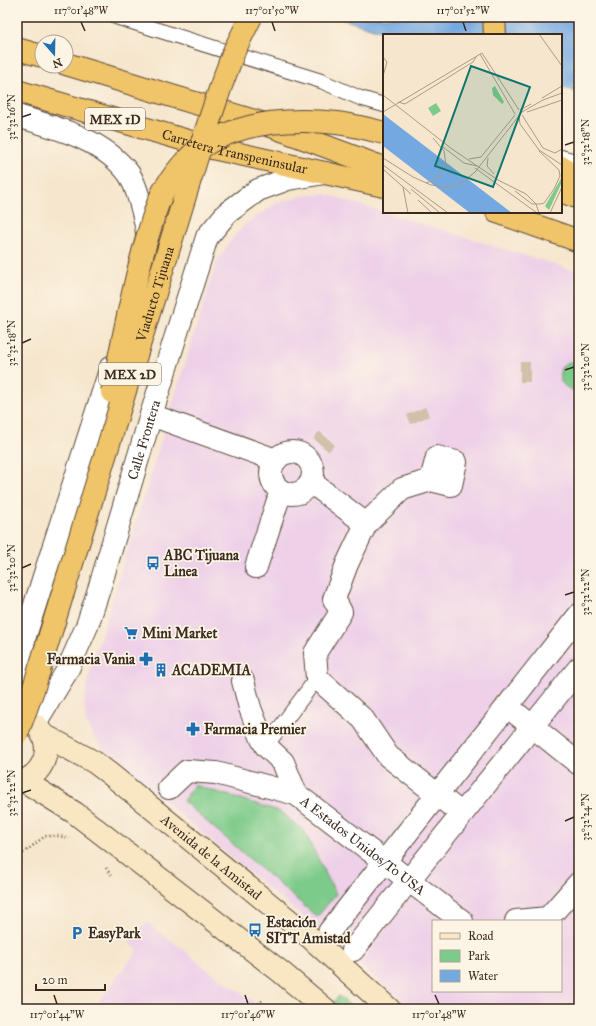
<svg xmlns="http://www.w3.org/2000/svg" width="596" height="1026" viewBox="0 0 596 1026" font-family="'IM FELL Great Primer',serif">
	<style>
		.built { fill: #eed0e8; fill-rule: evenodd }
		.green { fill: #7dcb8a; stroke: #5c7a54 }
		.water { fill: #74a8e1; stroke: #586980 }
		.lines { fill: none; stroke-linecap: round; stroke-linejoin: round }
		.pedestrian-tunnel { stroke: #d1c0aa; stroke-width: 20; stroke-dasharray: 20 10; stroke-linecap: butt }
		.service-casing { stroke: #574638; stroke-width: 16 }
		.minor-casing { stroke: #574638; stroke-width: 24 }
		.tertiary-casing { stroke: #574638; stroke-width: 24 }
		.secondary-casing { stroke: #574638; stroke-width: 24 }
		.trunk-casing { stroke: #574638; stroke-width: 24 }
		.motorway-casing { stroke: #574638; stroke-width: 24 }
		.path { stroke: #574638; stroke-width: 2.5; stroke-dasharray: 1 3; stroke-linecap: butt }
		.service { stroke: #fff; stroke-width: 14 }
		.minor { stroke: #fff; stroke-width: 22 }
		.tertiary { stroke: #fff; stroke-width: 22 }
		.secondary { stroke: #f9e7c3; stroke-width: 22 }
		.trunk { stroke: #f0c469; stroke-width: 22 }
		.motorway { stroke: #f0c469; stroke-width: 22 }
		.motorway-bridge-casing { stroke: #574638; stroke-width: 24; stroke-linecap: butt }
		.motorway-bridge { stroke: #f0c469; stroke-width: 22 }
		.ticks { fill: none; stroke: #3b2a1e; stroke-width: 1.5 }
		.labels { text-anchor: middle; stroke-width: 3.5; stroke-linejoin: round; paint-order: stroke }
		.shield { fill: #fcf5e5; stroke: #75675a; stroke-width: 1 }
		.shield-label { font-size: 13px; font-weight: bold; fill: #3b2a1e }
		.street-label { font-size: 14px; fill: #3b2a1e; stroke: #fcf5e5 }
		.poi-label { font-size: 14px; font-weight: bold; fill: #3b2a1e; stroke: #fcf5e5; text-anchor: start }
		.inset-road { fill: none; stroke: #ab9b87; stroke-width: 1 }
		.view { fill: #0f766e; fill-opacity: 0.15; stroke: #0f766e; stroke-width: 2 }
		.inset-edge { fill: none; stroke: #3b2a1e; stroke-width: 2 }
		.neatline { fill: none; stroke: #3b2a1e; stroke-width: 1.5 }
		.ticks-label { font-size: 10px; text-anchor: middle; fill: #3b2a1e }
	</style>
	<rect width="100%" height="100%" fill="#fcf5e5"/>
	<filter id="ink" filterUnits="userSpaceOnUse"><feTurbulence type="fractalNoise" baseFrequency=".025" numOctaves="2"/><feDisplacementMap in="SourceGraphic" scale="8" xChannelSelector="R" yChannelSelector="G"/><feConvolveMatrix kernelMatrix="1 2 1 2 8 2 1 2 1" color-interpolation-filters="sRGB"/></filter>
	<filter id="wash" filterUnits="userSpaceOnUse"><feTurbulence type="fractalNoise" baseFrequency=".012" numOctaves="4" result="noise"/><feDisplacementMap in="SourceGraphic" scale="16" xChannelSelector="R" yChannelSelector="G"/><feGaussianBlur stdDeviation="0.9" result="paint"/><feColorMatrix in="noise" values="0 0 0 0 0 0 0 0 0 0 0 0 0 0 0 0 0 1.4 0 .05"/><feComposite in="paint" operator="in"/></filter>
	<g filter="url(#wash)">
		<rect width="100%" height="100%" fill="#f6e6cd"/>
		<!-- built -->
		<g class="built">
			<path d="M325 194 579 272V1009H412L105 751 93 736 86 721 84 703 88 678 216 263 233 237 248 222 277 203 302 196ZM433 921H561V991H433Z"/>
			<polygon points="147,922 170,941 171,940 208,970 265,1009 93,1009 138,950 129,943"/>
		</g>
		<!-- green -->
		<g class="green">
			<path d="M569 362 579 364V387L571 390C560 384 558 379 561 368Z"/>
			<polygon points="194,785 279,811 304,831 336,894 317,917 183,801"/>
			<polygon points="339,996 354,1009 339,1009 332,1003"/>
		</g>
		<!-- water -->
		<polygon class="water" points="335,17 579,17 579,93 561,87 561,35 393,35"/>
	</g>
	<g filter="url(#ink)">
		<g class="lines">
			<!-- pedestrian-tunnel -->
			<g class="pedestrian-tunnel">
				<polyline points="520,372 530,372"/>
				<polyline points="416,411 420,420"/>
				<polyline points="321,445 327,438"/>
			</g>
			<!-- service casing -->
			<g class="service-casing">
				<g id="service">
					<polyline points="116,17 321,81 360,98 384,105"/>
					<polyline points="561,157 579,162"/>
					<polyline points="266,746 317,678"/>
				</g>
			</g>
			<!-- minor casing -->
			<g class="minor-casing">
				<g id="minor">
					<polyline points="151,415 276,460"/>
					<circle cx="292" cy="473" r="21"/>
					<polyline points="431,480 437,457 456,462 451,485 431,480 402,489 366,524 347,564 334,599 341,612 315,653 317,678 363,719 388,756 462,814"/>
					<polyline points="311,482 366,524"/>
					<polyline points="256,567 281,491"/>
					<polyline points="243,681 250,708 262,739 266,746 283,762 296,794"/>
					<polyline points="507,706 579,764"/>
					<path id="s1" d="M169 788 187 771 216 773 296 794 462 921"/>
					<polyline points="516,921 548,918 579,883"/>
					<polyline points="329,932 579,615"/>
					<polyline points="353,950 579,668"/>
				</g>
			</g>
			<!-- tertiary casing -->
			<g class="tertiary-casing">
				<g id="tertiary">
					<path d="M17 116C57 128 103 139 129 174 135 183 138 195 141 205 144 216 148 230 147 241"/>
					<polyline points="17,671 25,636 111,367"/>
					<path id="s2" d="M35 723 67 671 87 626 100 586 151 415 207 237 227 213 258 190 288 179 325 173"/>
				</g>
			</g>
			<!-- secondary casing -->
			<g class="secondary-casing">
				<g id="secondary">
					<path id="s3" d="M42 734 94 762 110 774 312 939 389 1009"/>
					<polyline points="24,781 75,813 281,972 325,1009"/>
					<path d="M17 783C44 776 55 748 37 726"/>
				</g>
			</g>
			<!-- trunk casing -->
			<g class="trunk-casing">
				<g id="trunk">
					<path id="s4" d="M17 91 212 148 384 186"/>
				</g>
			</g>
			<!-- motorway casing -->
			<g class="motorway-casing">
				<g id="motorway">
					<polyline points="494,17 495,35"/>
					<polyline points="17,49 42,56"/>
					<polyline points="66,64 271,126 384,168"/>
					<polyline points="561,167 579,181"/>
					<polyline points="561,191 579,198"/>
					<polyline points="497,212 579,241"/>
				</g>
			</g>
			<!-- path -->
			<g class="path">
				<polyline points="17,858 45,836 60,836 69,839"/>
				<polyline points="106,868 111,875"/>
				<polyline points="252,1009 263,1000"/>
			</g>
			<!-- service -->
			<use href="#service" class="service"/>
			<!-- minor -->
			<use href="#minor" class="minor"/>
			<!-- tertiary -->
			<use href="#tertiary" class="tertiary"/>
			<!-- secondary -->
			<use href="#secondary" class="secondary"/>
			<!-- trunk -->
			<use href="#trunk" class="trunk"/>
			<!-- motorway -->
			<use href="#motorway" class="motorway"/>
			<!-- motorway-bridge casing -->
			<g class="motorway-bridge-casing">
				<g id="motorway-bridge">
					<path d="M112 392C123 341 132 289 147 238 152 223 156 204 164 190 175 172 191 152 210 142 247 121 295 118 337 123 352 125 369 129 384 133"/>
					<path id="s5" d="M17 734 34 687 197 157 222 83 235 49 251 17"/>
				</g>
			</g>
			<!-- motorway-bridge -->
			<use href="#motorway-bridge" class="motorway-bridge"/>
		</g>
	</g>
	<!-- ticks -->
	<path class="ticks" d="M81 22 85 31M272 22 275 31M463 22 466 31M22 117 31 114M565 145 574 142M22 343 31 339M565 370 574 367M22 568 31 564M565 595 574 592M22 793 31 790M565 821 574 817M54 995 57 1004M245 995 248 1004M435 995 439 1004"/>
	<!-- icons -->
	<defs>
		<g id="bus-bare" transform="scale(1.08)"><path d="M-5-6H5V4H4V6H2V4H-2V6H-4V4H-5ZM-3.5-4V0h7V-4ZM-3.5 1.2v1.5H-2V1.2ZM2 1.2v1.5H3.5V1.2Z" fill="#1f6fb2" stroke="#fcf5e5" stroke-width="2.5" paint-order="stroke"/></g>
		<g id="supermarket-bare" transform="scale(1.08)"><path d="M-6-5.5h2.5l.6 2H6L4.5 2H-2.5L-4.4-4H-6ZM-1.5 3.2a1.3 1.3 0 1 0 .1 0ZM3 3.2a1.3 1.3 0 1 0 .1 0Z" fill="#1f6fb2" stroke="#fcf5e5" stroke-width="2.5" paint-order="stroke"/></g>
		<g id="pharmacy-bare" transform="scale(1.08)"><path d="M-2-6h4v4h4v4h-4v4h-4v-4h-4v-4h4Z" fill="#1f6fb2" stroke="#fcf5e5" stroke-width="2.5" paint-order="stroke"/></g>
		<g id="building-bare" transform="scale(1.08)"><path d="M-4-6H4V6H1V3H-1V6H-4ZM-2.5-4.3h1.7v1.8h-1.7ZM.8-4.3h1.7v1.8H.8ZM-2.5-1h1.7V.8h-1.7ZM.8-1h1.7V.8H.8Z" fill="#1f6fb2" stroke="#fcf5e5" stroke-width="2.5" paint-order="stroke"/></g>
		<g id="parking-bare" transform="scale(1.08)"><path d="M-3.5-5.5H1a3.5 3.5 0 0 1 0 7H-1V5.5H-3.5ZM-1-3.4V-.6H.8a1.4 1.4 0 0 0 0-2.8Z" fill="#1f6fb2" stroke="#fcf5e5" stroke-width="2.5" paint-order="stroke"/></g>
	</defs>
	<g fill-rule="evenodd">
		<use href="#bus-bare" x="153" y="563"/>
		<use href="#supermarket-bare" x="131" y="633"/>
		<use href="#pharmacy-bare" x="146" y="659"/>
		<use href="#building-bare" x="161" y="670"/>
		<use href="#pharmacy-bare" x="193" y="729"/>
		<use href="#bus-bare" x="255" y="930"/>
		<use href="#parking-bare" x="77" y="933"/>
	</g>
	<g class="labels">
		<!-- shield labels -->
		<g class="shield">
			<rect x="85" y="108" width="60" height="22" rx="3"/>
			<rect x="99" y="363" width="62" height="22" rx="3"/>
		</g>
		<g class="shield-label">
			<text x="115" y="124">MEX 1D</text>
			<text x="130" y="379">MEX 2D</text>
		</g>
		<!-- street labels -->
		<g class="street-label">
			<text dy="5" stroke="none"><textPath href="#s4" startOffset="226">Carretera Transpeninsular</textPath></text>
			<text dy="5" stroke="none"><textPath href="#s5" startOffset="461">Viaducto Tijuana</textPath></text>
			<text dy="5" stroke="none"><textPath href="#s2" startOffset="305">Calle Frontera</textPath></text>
			<text dy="5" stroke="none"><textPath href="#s1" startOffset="221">A Estados Unidos/To USA</textPath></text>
			<text dy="5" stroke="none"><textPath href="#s3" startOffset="210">Avenida de la Amistad</textPath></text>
		</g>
		<!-- poi labels -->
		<g class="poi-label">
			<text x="164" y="560">ABC Tijuana<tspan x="164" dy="16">Linea</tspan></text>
			<text x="142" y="638">Mini Market</text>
			<text x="135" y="664" text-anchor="end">Farmacia Vania</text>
			<text x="172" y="675">ACADEMIA</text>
			<text x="204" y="734">Farmacia Premier</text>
			<text x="266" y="927">Estación<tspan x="266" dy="16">SITT Amistad</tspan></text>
			<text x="88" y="938">EasyPark</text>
		</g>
	</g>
	<!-- overview -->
	<g transform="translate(383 34)">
		<rect width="179" height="179" fill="#f6e6cd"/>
		<path d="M112 52 121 68 119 70 110 61 109 54ZM53 69 58 77 50 82 45 74ZM179 143V148L166 176 162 172Z" fill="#7dcb8a"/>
		<path d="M0 80 129 179H87L0 112Z" fill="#74a8e1"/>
		<path class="inset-road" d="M156 0 179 32M97 20 132 80M0 23 4 28 0 42M0 61 69 115 115 146 143 160 153 170 156 179M159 64 179 52M15 68 22 70 90 28 93 23M137 76 148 70M0 78 99 19 136 76M144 78 179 66M139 81 160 114 172 119 179 115M136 83 137 90 156 116 179 131M60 113 81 129 94 132M0 124 30 143 48 151 63 153 76 151 92 138 139 78 160 66 179 59M105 124 104 132 111 140M86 125 98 123 132 81M0 131 65 179M92 134 154 179M0 135 28 160M43 149 55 144 63 131 61 117 50 104M20 153 25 179M28 155 57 179M132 157 149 170H157L161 169 171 155 177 142 176 136 156 117M35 166 49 179M167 179 179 153"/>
		<path class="view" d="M88 32 147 53 110 153 52 132Z"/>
		<rect width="179" height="179" class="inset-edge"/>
	</g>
	<!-- margin -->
	<rect width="596" height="1026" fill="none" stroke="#fcf5e5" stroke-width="44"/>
	<!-- legend -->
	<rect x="432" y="920" width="130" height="72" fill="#fcf5e5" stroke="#afa495"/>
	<rect x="440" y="933" width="20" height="6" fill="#f9e7c3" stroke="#afa495"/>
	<text x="468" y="940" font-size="12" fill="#3b2a1e">Road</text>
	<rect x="440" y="950" width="20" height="12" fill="#7dcb8a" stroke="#afa495"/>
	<text x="468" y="960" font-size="12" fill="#3b2a1e">Park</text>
	<rect x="440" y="970" width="20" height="12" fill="#74a8e1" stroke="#afa495"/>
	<text x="468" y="980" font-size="12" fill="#3b2a1e">Water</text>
	<!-- north arrow -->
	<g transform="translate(54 54) rotate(160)"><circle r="19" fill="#fcf5e5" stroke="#afa495"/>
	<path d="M0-3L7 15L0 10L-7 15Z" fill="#1f6fb2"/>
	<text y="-6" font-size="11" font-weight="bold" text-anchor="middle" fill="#3b2a1e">N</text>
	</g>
	<!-- scale -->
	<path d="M36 984v6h69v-6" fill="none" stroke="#3b2a1e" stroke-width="2"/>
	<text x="42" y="984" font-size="12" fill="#3b2a1e" stroke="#fcf5e5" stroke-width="3" paint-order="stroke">20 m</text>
	<rect x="22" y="22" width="552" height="982" class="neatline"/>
	<g class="ticks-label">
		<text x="81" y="14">117°01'48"W</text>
		<text x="272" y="14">117°01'50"W</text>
		<text x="463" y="14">117°01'52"W</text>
		<text transform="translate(11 117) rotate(-90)" y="4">32°32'16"N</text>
		<text transform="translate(585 142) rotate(-90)" y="4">32°32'18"N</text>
		<text transform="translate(11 343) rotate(-90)" y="4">32°32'18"N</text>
		<text transform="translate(585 367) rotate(-90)" y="4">32°32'20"N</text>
		<text transform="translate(11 568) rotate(-90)" y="4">32°32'20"N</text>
		<text transform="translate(585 592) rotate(-90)" y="4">32°32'22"N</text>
		<text transform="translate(11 793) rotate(-90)" y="4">32°32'22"N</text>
		<text transform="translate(585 817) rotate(-90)" y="4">32°32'24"N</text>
		<text x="57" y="1018">117°01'44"W</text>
		<text x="248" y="1018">117°01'46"W</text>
		<text x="439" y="1018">117°01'48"W</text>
	</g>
</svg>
